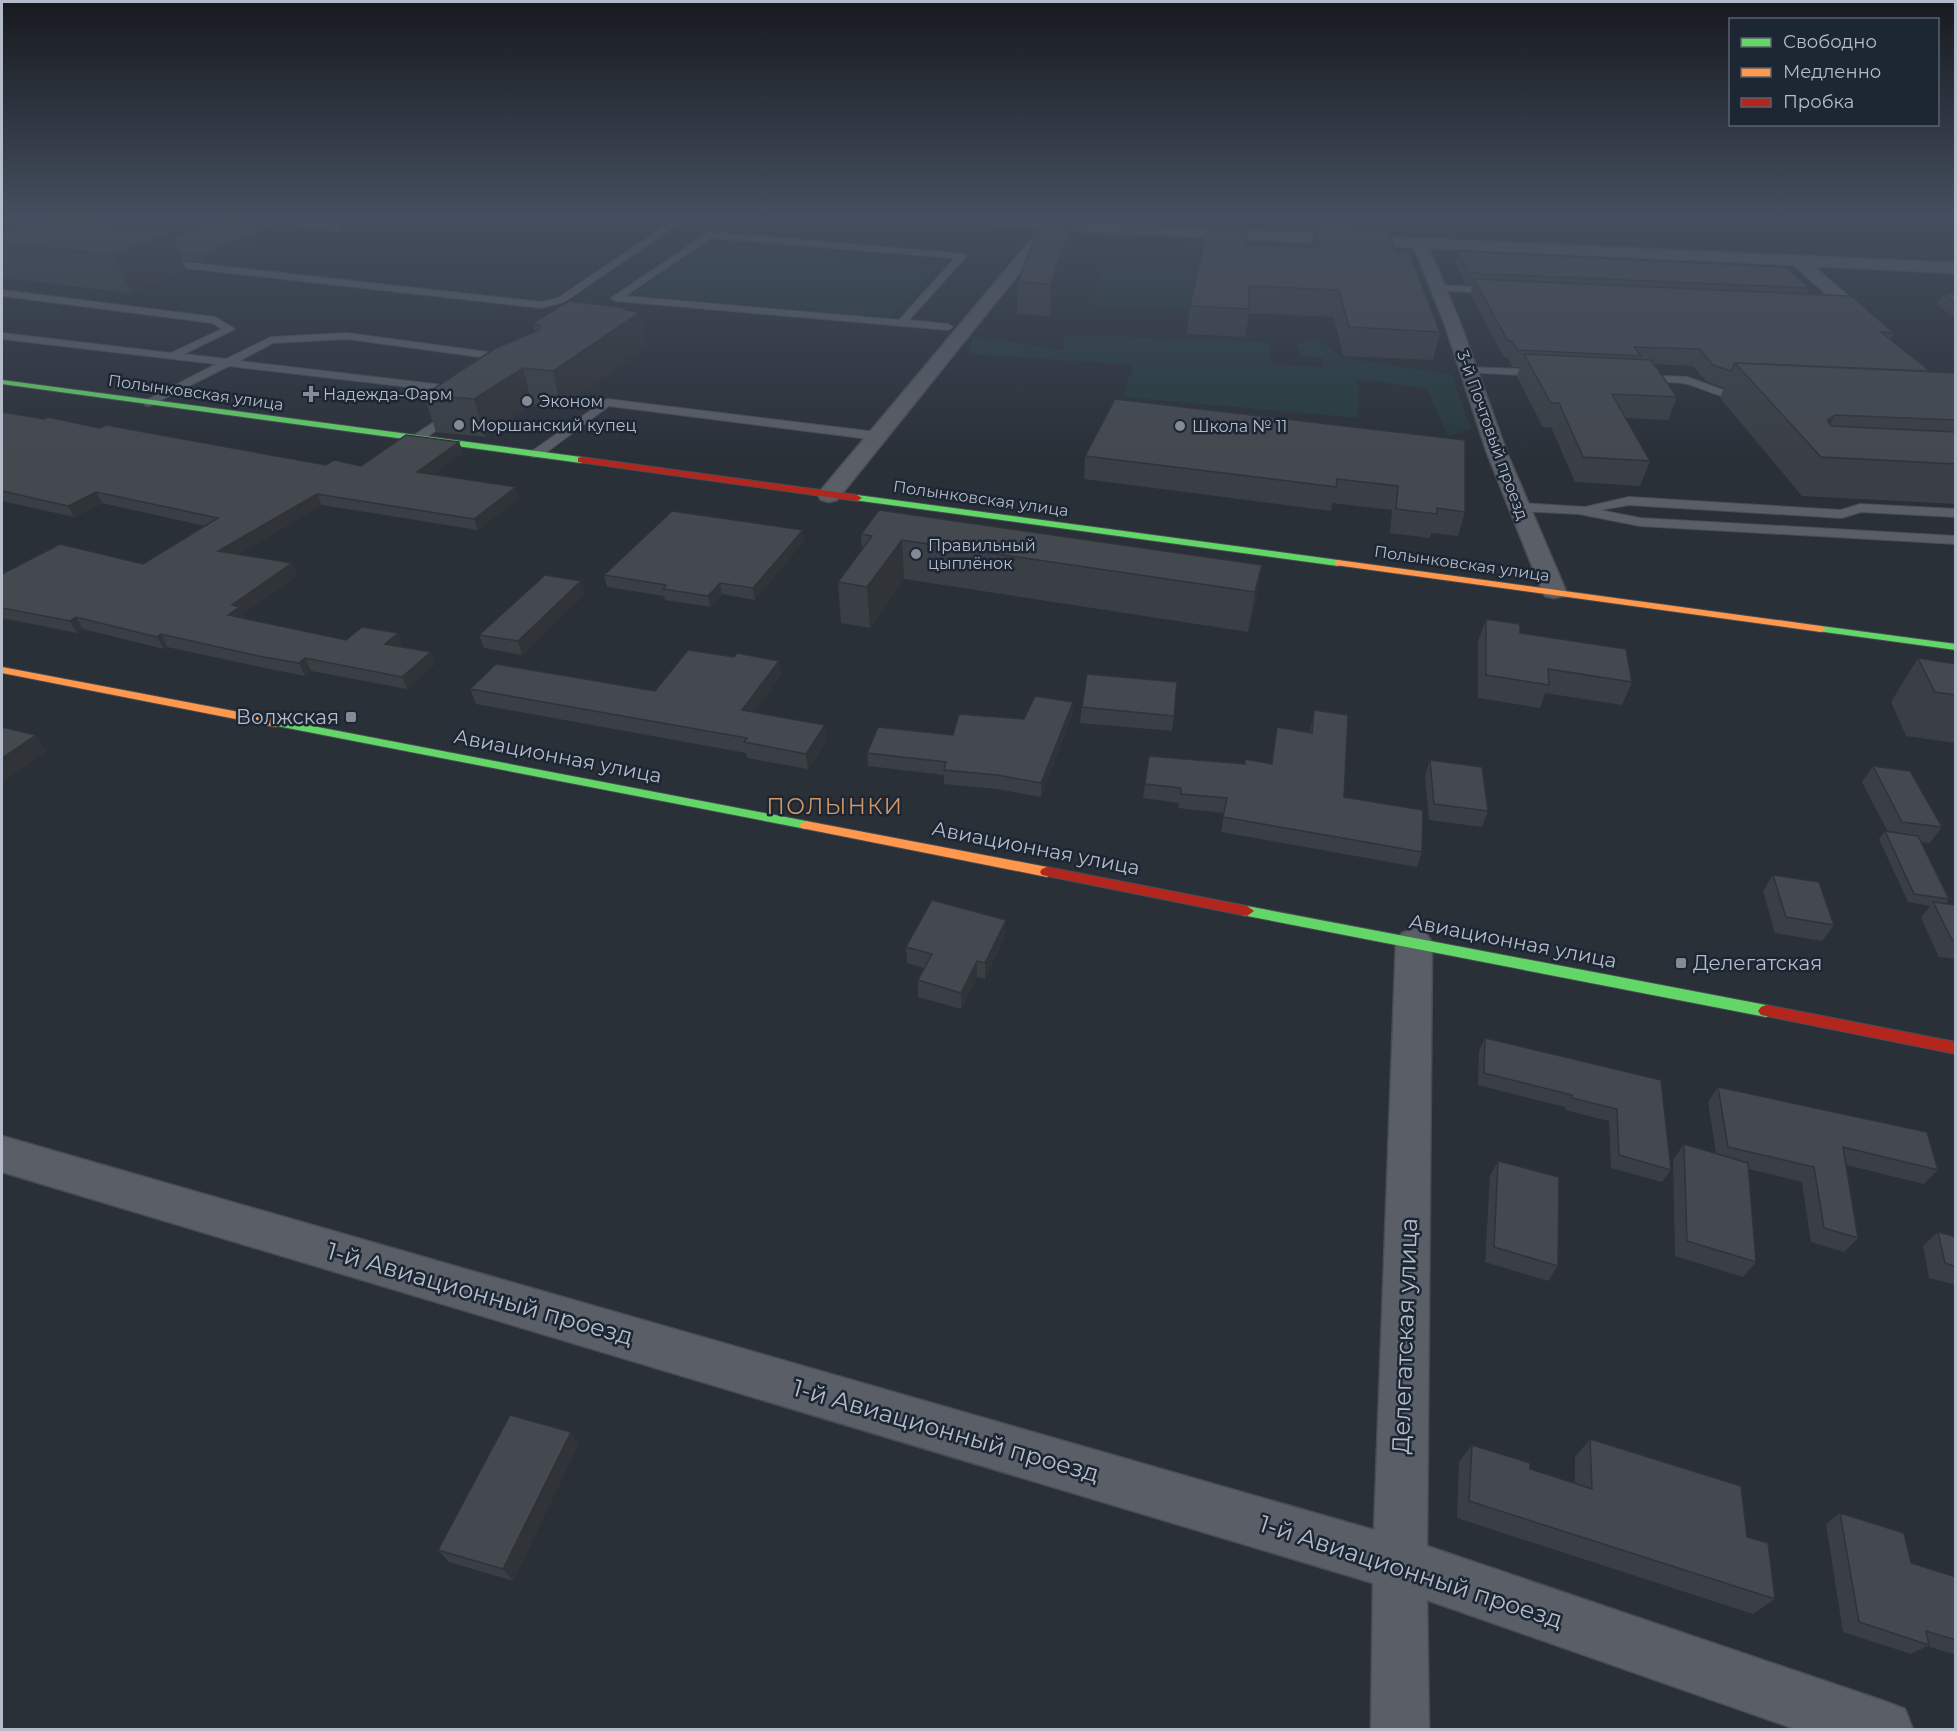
<svg xmlns="http://www.w3.org/2000/svg" width="1957" height="1731" viewBox="0 0 1957 1731" font-family="Montserrat,sans-serif">
	<style>
		.green { fill: #273a3e }
		.lines { fill: none; stroke-linecap: round; stroke-linejoin: round }
		.lane-casing { stroke: #484c53; stroke-width: 2 }
		.street-casing { stroke: #484c53; stroke-width: 3 }
		.fast-casing { stroke: #484c53; stroke-width: 2 }
		.slow-casing { stroke: #484c53; stroke-width: 2 }
		.jam-casing { stroke: #484c53; stroke-width: 2 }
		.lane { fill: #5a5e66; fill-rule: evenodd }
		.street { fill: #5a5e66; fill-rule: evenodd }
		.fast { fill: #63d668; fill-rule: evenodd }
		.slow { fill: #ff974d; fill-rule: evenodd }
		.jam { fill: #b3261e; fill-rule: evenodd }
		.wall { fill: #3a3f45 }
		.shaded-wall { fill: #303338 }
		.building { fill: #444950; stroke: #303338; stroke-width: 1.5 }
		.poi-dot { fill: #848b96; stroke: #1d2633; stroke-width: 2 }
		.labels { text-anchor: middle; stroke-width: 5; stroke-linejoin: round; paint-order: stroke }
		.far-street-label { font-size: 16px; fill: #b4bcc9; stroke: #1d2633 }
		.far-poi-label { font-size: 16px; fill: #b4bcc9; stroke: #1d2633; text-anchor: start }
		.poi-label { font-size: 20px; fill: #b4bcc9; stroke: #1d2633; text-anchor: end }
		.street-label { font-size: 20px; fill: #b4bcc9; stroke: #1d2633 }
		.quarter-label { font-size: 22px; letter-spacing: 1.5px; fill: #d59563; stroke: #1d2633 }
		.near-street-label { font-size: 24px; fill: #b4bcc9; stroke: #1d2633 }
	</style>
	<rect width="100%" height="100%" fill="#2a3038"/>
	<!-- green -->
	<g class="green">
		<polygon points="1057,232 1391,247 1404,251 1412,277 1246,249 1054,240"/>
		<polygon points="704,245 939,265 889,318 633,294"/>
		<polygon points="1100,266 1217,270 1221,311 1094,306"/>
		<polygon points="1064,335 1269,342 1271,364 1323,367 1323,358 1299,355 1296,344 1317,338 1342,358 1451,374 1471,428 1448,436 1427,389 1375,381 1350,379 1358,381 1358,418 1122,397 1134,365 969,354 972,336 1064,350"/>
	</g>
	<g class="lines">
		<!-- lane casing -->
		<g class="lane-casing">
			<g id="lane">
				<polygon points="680,216 690,216 564,302 541,308 157,265 153,262 157,259 541,302 558,298"/>
				<polygon points="921,216 1054,224 1058,226 1054,228 1019,227"/>
				<polygon points="268,220 339,225 343,228 339,231 271,224 268,224"/>
				<path d="M709 232 965 254V258L909 320 948 324 953 327 948 330 616 301 611 298ZM711 238 955 258 899 320 625 296Z"/>
				<polygon points="1438,285 1498,288 1503,291 1498,294 1435,290 1433,288"/>
				<polygon points="2,290 215,317 235,329 184,354 226,359 271,337 347,333 510,355 515,358 510,361 347,339 273,343 239,361 460,387 466,390 460,393 229,366 149,406 145,405 145,401 216,364 2,339 2,333 171,353 222,329 212,323 2,296"/>
				<polygon points="1468,367 1543,370 1548,373 1543,376 1464,372 1464,368"/>
				<path d="M1639 375 1687 377 1726 391 1748 392 1754 395C1738 408 1704 388 1687 384 1670 380 1652 384 1635 380L1634 378Z"/>
				<polygon points="607,399 877,432 883,436 877,440 609,406 540,457 532,457 530,454 532,451"/>
				<polygon points="454,409 460,412 458,414 422,441 414,441 414,435"/>
				<polygon points="1629,497 1841,510 1860,504 1956,509 1956,517 1861,512 1842,518 1629,505 1600,510 1640,518 1956,536 1956,544 1640,526 1579,514 1519,511 1512,507 1519,503 1585,507"/>
			</g>
		</g>
		<!-- street casing -->
		<g class="street-casing">
			<g id="street">
				<polygon points="1051,216 1065,216 1063,222 1956,263 1956,273 1813,266 1877,321 1879,325 1877,329 1865,329 1794,265 1429,248 1461,325 1507,453 1566,591 1563,596 1554,598 1545,596 1542,591 1487,453 1445,325 1414,247 1057,230 1045,241 837,500 829,502 821,500 818,495 821,490 1035,235 1048,224"/>
				<polygon points="1414,929 1426,933 1432,942 1427,1546 1884,1701 1905,1709 1913,1730 1798,1730 1427,1600 1429,1730 1371,1730 1373,1583 2,1172 2,1136 1374,1530 1396,942 1402,933"/>
			</g>
		</g>
		<!-- fast casing -->
		<g class="fast-casing">
			<g id="fast">
				<polygon points="2,380 581,457 585,460 581,463 2,384"/>
				<polygon points="857,495 1338,560 1343,563 1338,566 854,500 852,498"/>
				<polygon points="1821,626 1956,644 1956,650 1817,631 1816,629"/>
				<polygon points="276,719 806,821 813,825 806,829 272,725 270,723 272,721"/>
				<polygon points="1247,906 1766,1005 1771,1007 1774,1011 1771,1015 1766,1017 1242,915 1240,911"/>
			</g>
		</g>
		<!-- slow casing -->
		<g class="slow-casing">
			<g id="slow">
				<polygon points="1338,560 1821,626 1826,629 1821,632 1335,565 1335,561"/>
				<polygon points="2,667 276,719 282,723 276,727 2,673"/>
				<polygon points="806,821 1047,867 1054,872 1047,877 801,828 799,825"/>
			</g>
		</g>
		<!-- jam casing -->
		<g class="jam-casing">
			<g id="jam">
				<polygon points="581,457 857,495 862,498 857,501 578,462 578,458"/>
				<polygon points="1047,867 1247,906 1254,911 1247,916 1042,875 1040,872 1042,869"/>
				<polygon points="1766,1005 1956,1042 1956,1054 1761,1015 1758,1011 1761,1007"/>
			</g>
		</g>
		<!-- lane -->
		<use href="#lane" class="lane"/>
		<!-- street -->
		<use href="#street" class="street"/>
		<!-- fast -->
		<use href="#fast" class="fast"/>
		<!-- slow -->
		<use href="#slow" class="slow"/>
		<!-- jam -->
		<use href="#jam" class="jam"/>
	</g>
	<!-- wall -->
	<g class="wall">
		<polygon points="221,216 296,222 299,229 283,230 205,262 182,260 186,270 131,293 2,278 2,230 214,219 173,237"/>
		<polygon points="252,216 330,216 318,221"/>
		<polygon points="1072,221 1071,250 1050,316 1017,314 1018,282"/>
		<polygon points="1316,224 1395,252 1440,332 1433,360 1343,356 1334,317 1249,313 1245,337 1187,334 1190,306 1247,245 1311,248"/>
		<polygon points="1457,251 1809,288 1807,294 1894,333 1890,340 1930,371 1956,373 1956,504 1802,496 1720,398 1724,388 1706,381 1693,366 1653,364 1677,397 1668,420 1626,418 1650,461 1640,486 1575,482 1551,427 1543,427 1517,377 1520,367 1512,367 1508,357 1504,357 1470,294 1473,284 1465,284 1455,262"/>
		<polygon points="1943,293 1956,294 1956,319 1937,305"/>
		<polygon points="629,310 640,312 646,346 561,408 532,404 485,437 436,432 424,395 535,332 533,323"/>
		<polygon points="2,412 326,465 361,466 459,442 463,453 433,474 519,498 478,530 322,505 239,554 298,575 243,614 246,619 346,640 398,633 402,646 402,647 431,652 435,664 407,689 311,671 305,676 265,668 167,647 164,649 83,629 77,633 2,618 2,574 143,564 205,526 102,503 74,517 2,501"/>
		<polygon points="1465,440 1465,512 1458,536 1431,533 1430,538 1390,533 1392,510 1332,503 1331,511 1084,479 1085,456"/>
		<polygon points="861,534 1262,565 1255,605 1248,632 904,579 870,628 841,623 838,582 862,550"/>
		<polygon points="804,541 755,600 722,594 710,607 665,600 664,596 607,587 604,575"/>
		<polygon points="581,581 585,594 522,655 484,648 479,635"/>
		<polygon points="1486,619 1632,682 1622,705 1545,693 1540,708 1478,698 1478,641"/>
		<polygon points="734,657 779,661 781,675 754,712 827,740 808,769 747,758 746,753 476,704 470,689 655,691"/>
		<polygon points="1918,658 1956,664 1956,743 1906,736 1891,702"/>
		<polygon points="1073,702 1072,715 1041,797 997,789 944,784 944,775 868,766 867,753 1024,719"/>
		<polygon points="1082,707 1174,716 1172,731 1080,723"/>
		<polygon points="1314,710 1344,797 1422,852 1417,867 1221,832 1224,813 1178,808 1179,803 1143,798 1149,756 1245,764 1271,764 1277,727 1310,732"/>
		<polygon points="1430,760 1488,811 1482,827 1429,820 1425,776"/>
		<polygon points="1873,766 1942,827 1930,843 1921,842 1949,899 1946,904 1956,905 1956,959 1939,957 1921,918 1930,906 1908,902 1879,839 1885,831 1888,832 1862,782"/>
		<polygon points="1773,875 1834,925 1822,941 1775,933 1763,891"/>
		<polygon points="1005,936 985,979 977,977 961,1009 918,997 918,980 924,968 907,963 906,947"/>
		<polygon points="1485,1038 1661,1080 1671,1170 1662,1182 1611,1168 1609,1121 1565,1110 1565,1107 1478,1085 1479,1051"/>
		<polygon points="1718,1087 1938,1170 1924,1184 1846,1165 1858,1238 1844,1252 1811,1242 1802,1182 1749,1169 1756,1262 1743,1277 1675,1256 1673,1160 1684,1144 1716,1153 1708,1102"/>
		<polygon points="1498,1161 1558,1266 1548,1281 1485,1262 1490,1176"/>
		<polygon points="1938,1232 1956,1237 1956,1285 1929,1278 1923,1246"/>
		<polygon points="571,1432 578,1445 513,1581 449,1562 438,1550"/>
		<polygon points="1590,1439 1747,1537 1775,1599 1753,1614 1457,1518 1459,1462 1472,1445 1530,1469 1575,1483 1575,1457"/>
		<polygon points="1840,1513 1911,1563 1956,1577 1956,1655 1927,1646 1911,1654 1843,1632 1826,1524"/>
	</g>
	<!-- shaded-wall -->
	<g class="shaded-wall">
		<polygon points="118,216 215,216 214,219 172,236 186,270 131,293 113,255 106,221"/>
		<polygon points="317,216 330,216 318,221"/>
		<polygon points="1072,221 1071,250 1050,316 1051,284"/>
		<polygon points="280,223 283,230 205,262 202,255"/>
		<polygon points="628,308 630,319 640,312 646,346 561,408 553,371"/>
		<polygon points="523,368 532,404 485,437 474,399"/>
		<polygon points="1835,415 1817,452 1827,420"/>
		<polygon points="459,442 463,453 421,483 417,472"/>
		<polygon points="516,487 519,498 478,530 474,519"/>
		<polygon points="96,492 102,503 74,517 68,506"/>
		<polygon points="317,494 322,505 224,563 218,551"/>
		<polygon points="803,530 804,541 755,600 753,588"/>
		<polygon points="902,540 904,579 870,628 867,587"/>
		<polygon points="292,563 298,575 243,614 246,619 228,615 232,605"/>
		<polygon points="1262,565 1255,605 1248,632 1255,592"/>
		<polygon points="581,581 585,594 522,655 518,641"/>
		<polygon points="720,583 722,594 710,607 708,596"/>
		<polygon points="76,617 83,629 77,633 70,621"/>
		<polygon points="398,633 402,646 390,656 385,644"/>
		<polygon points="161,634 167,647 164,649 157,637"/>
		<polygon points="431,652 435,664 407,689 402,677"/>
		<polygon points="305,658 311,671 305,676 299,663"/>
		<polygon points="779,661 781,675 744,725 742,710"/>
		<polygon points="1073,702 1072,715 1041,797 1041,783"/>
		<polygon points="825,725 827,740 808,769 806,754"/>
		<polygon points="36,735 47,751 2,782 2,758"/>
		<polygon points="1006,920 1005,936 985,979 985,963"/>
		<polygon points="977,961 977,977 961,1009 961,993"/>
		<polygon points="571,1432 578,1445 513,1581 503,1569"/>
	</g>
	<!-- building -->
	<g class="building">
		<polygon points="42,216 118,216 106,221 111,227 171,233 113,255 2,243 2,230"/>
		<polygon points="221,216 234,216 296,222 280,223 202,255 179,252 173,237"/>
		<polygon points="1042,220 1072,221 1051,284 1018,282"/>
		<polygon points="1316,224 1387,228 1395,252 1409,252 1440,332 1349,327 1339,290 1249,286 1249,309 1190,306 1208,226 1246,227 1247,245 1319,248"/>
		<polygon points="1457,251 1786,267 1809,288 1468,273"/>
		<polygon points="1474,279 1851,296 1894,333 1881,332 1930,371 1735,363 1731,371 1713,365 1700,349 1634,347 1641,356 1517,350 1512,341 1508,341"/>
		<polygon points="1943,293 1956,294 1956,303"/>
		<polygon points="569,301 628,308 624,310 640,312 553,371 523,368 474,399 424,395 494,349 539,330 540,326 533,323"/>
		<polygon points="1524,354 1651,360 1677,397 1612,394 1650,461 1583,457 1559,403 1551,403"/>
		<polygon points="1735,363 1956,373 1956,420 1835,415 1827,420 1831,426 1956,432 1956,464 1821,457"/>
		<polygon points="1115,399 1465,440 1465,512 1437,508 1437,514 1396,509 1398,486 1337,479 1336,487 1085,456"/>
		<polygon points="2,412 44,419 48,417 99,428 106,425 326,465 334,460 361,466 406,435 459,442 417,472 516,487 474,519 317,494 218,551 292,563 232,605 240,607 228,615 346,640 362,627 398,633 385,644 431,652 402,677 305,658 299,663 258,656 161,634 157,637 76,617 70,621 2,608 2,574 60,544 143,564 218,518 96,492 68,506 2,491"/>
		<polygon points="879,510 1262,565 1255,592 902,540 867,587 838,582 872,536 861,534"/>
		<polygon points="672,511 803,530 753,588 720,583 708,596 663,589 666,585 604,575"/>
		<polygon points="545,575 581,581 518,641 479,635"/>
		<polygon points="1486,619 1520,624 1520,633 1626,649 1632,682 1548,669 1549,685 1486,675"/>
		<polygon points="688,650 734,657 737,653 779,661 742,710 825,725 806,754 744,742 747,738 470,689 496,664 655,691"/>
		<polygon points="1918,658 1956,664 1956,695 1935,692"/>
		<polygon points="1087,674 1177,682 1174,716 1082,707"/>
		<polygon points="1035,696 1073,702 1041,783 997,775 944,770 946,762 867,753 878,727 953,735 959,714 1024,719"/>
		<polygon points="1314,710 1348,715 1344,797 1423,810 1422,852 1223,817 1227,798 1181,794 1181,788 1145,784 1149,756 1245,764 1245,759 1272,764 1277,727 1312,733"/>
		<polygon points="2,727 36,735 2,758"/>
		<polygon points="1430,760 1482,767 1488,811 1434,804"/>
		<polygon points="1873,766 1910,771 1942,827 1902,822"/>
		<polygon points="1885,831 1918,836 1949,899 1914,894"/>
		<polygon points="1773,875 1819,882 1834,925 1786,917"/>
		<polygon points="932,900 1006,920 985,963 977,961 961,993 918,980 932,954 906,947"/>
		<polygon points="1933,902 1956,905 1956,941 1952,940"/>
		<polygon points="1485,1038 1661,1080 1671,1170 1619,1155 1617,1109 1572,1098 1572,1095 1484,1073"/>
		<polygon points="1718,1087 1927,1132 1938,1170 1843,1147 1858,1238 1824,1228 1814,1167 1728,1147"/>
		<polygon points="1684,1144 1748,1163 1756,1262 1687,1241"/>
		<polygon points="1498,1161 1559,1177 1558,1266 1494,1247"/>
		<polygon points="1938,1232 1956,1237 1956,1267 1945,1263"/>
		<polygon points="510,1415 571,1432 503,1569 438,1550"/>
		<polygon points="1590,1439 1741,1486 1747,1537 1768,1543 1775,1599 1469,1501 1472,1445 1530,1463 1530,1469 1592,1489"/>
		<polygon points="1840,1513 1904,1533 1911,1563 1956,1577 1956,1640 1926,1631 1929,1645 1859,1622"/>
	</g>
	<!-- sky -->
	<linearGradient id="sky" x2="0" y2="1"><stop stop-color="#171a1f"/><stop offset="0.47" stop-color="#444e5e"/><stop offset="1" stop-color="#444e5e" stop-opacity="0"/></linearGradient>
	<rect width="1957" height="459" fill="url(#sky)"/>
	<!-- markers -->
	<g class="poi-dot">
		<path d="M308 385h6v6h6v6h-6v6h-6v-6h-6v-6h6z"/>
		<circle cx="527" cy="401" r="6"/>
		<circle cx="459" cy="425" r="6"/>
		<circle cx="1180" cy="426" r="6"/>
		<circle cx="916" cy="554" r="6"/>
		<rect x="345" y="711" width="12" height="12" rx="3"/>
		<rect x="1675" y="957" width="12" height="12" rx="3"/>
	</g>
	<g class="labels">
		<!-- far-street labels -->
		<g class="far-street-label">
			<text transform="translate(196 392) rotate(8)" y="6">Полынковская улица</text>
			<text transform="translate(1493 435) rotate(70)" y="6">3-й Почтовый проезд</text>
			<text transform="translate(981 498) rotate(8)" y="6">Полынковская улица</text>
			<text transform="translate(1462 563) rotate(8)" y="6">Полынковская улица</text>
		</g>
		<!-- far-poi labels -->
		<g class="far-poi-label">
			<text x="323" y="400">Надежда-Фарм</text>
			<text x="539" y="407">Эконом</text>
			<text x="471" y="431">Моршанский купец</text>
			<text x="1192" y="432">Школа № 11</text>
			<text x="928" y="551">Правильный<tspan x="928" dy="18">цыплёнок</tspan></text>
		</g>
		<!-- poi labels -->
		<g class="poi-label">
			<text x="339" y="724">Волжская</text>
			<text x="1693" y="970" text-anchor="start">Делегатская</text>
		</g>
		<!-- street labels -->
		<g class="street-label">
			<text transform="translate(558 756) rotate(11)" y="7">Авиационная улица</text>
			<text transform="translate(1036 848) rotate(11)" y="7">Авиационная улица</text>
			<text transform="translate(1513 941) rotate(11)" y="7">Авиационная улица</text>
		</g>
		<!-- quarter labels -->
		<g class="quarter-label">
			<text x="835" y="814">ПОЛЫНКИ</text>
		</g>
		<!-- near-street labels -->
		<g class="near-street-label">
			<text transform="translate(480 1294) rotate(16)" y="8">1-й Авиационный проезд</text>
			<text transform="translate(1405 1336) rotate(-88)" y="8">Делегатская улица</text>
			<text transform="translate(946 1431) rotate(16)" y="8">1-й Авиационный проезд</text>
			<text transform="translate(1411 1572) rotate(18)" y="8">1-й Авиационный проезд</text>
		</g>
	</g>
	<!-- border -->
	<rect width="1957" height="1731" fill="none" stroke="#b4bcc9" stroke-width="6"/>
	<!-- legend -->
	<rect x="1729" y="18" width="210" height="108" fill="#1d2633" stroke="#59626f" stroke-width="1.5"/>
	<rect x="1741" y="38" width="30" height="9" fill="#63d668" stroke="#59626f" stroke-width="1.5"/>
	<text x="1783" y="48" font-size="18" fill="#b4bcc9">Свободно</text>
	<rect x="1741" y="68" width="30" height="9" fill="#ff974d" stroke="#59626f" stroke-width="1.5"/>
	<text x="1783" y="78" font-size="18" fill="#b4bcc9">Медленно</text>
	<rect x="1741" y="98" width="30" height="9" fill="#b3261e" stroke="#59626f" stroke-width="1.5"/>
	<text x="1783" y="108" font-size="18" fill="#b4bcc9">Пробка</text>
</svg>
